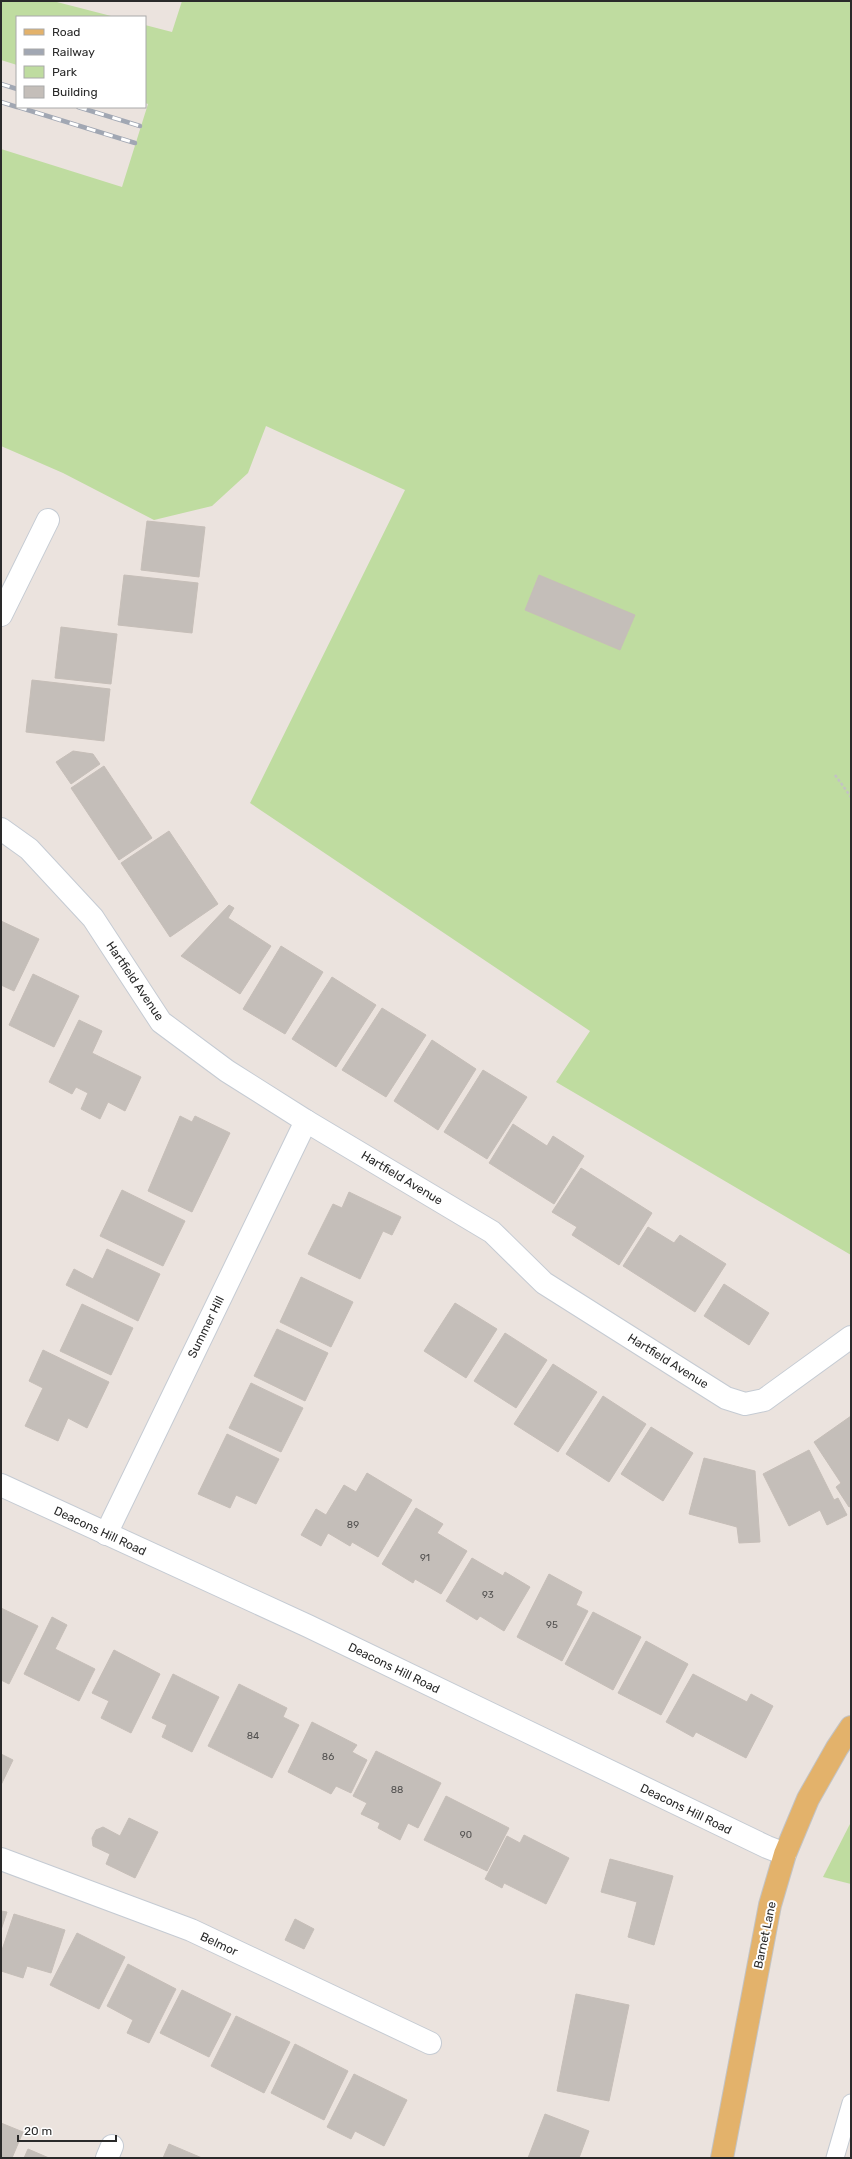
<svg xmlns="http://www.w3.org/2000/svg" width="852" height="2159" viewBox="0 0 852 2159" font-family="Rubik,sans-serif">
	<style>
		.green { fill: #bfdca0 }
		.building { fill: #c4beb9; stroke: #c6beb8 }
		.lines { fill: none; stroke-linecap: round; stroke-linejoin: round }
		.service-casing { stroke: #c5cbd3; stroke-width: 19 }
		.minor-casing { stroke: #c5cbd3; stroke-width: 24 }
		.tertiary-casing { stroke: #c5cbd3; stroke-width: 24 }
		.primary-casing { stroke: #c3c3c3; stroke-width: 24 }
		.path { stroke: #c3c3c3; stroke-width: 2.5; stroke-dasharray: 3 2; stroke-linecap: butt }
		.service { stroke: #fff; stroke-width: 17 }
		.minor { stroke: #fff; stroke-width: 22 }
		.tertiary { stroke: #fff; stroke-width: 22 }
		.primary { stroke: #e3b26b; stroke-width: 22 }
		.rail-casing { stroke: #a1a7b3; stroke-width: 4.5 }
		.rail { stroke: #fff; stroke-width: 3; stroke-dasharray: 9; stroke-linecap: butt }
		.labels { text-anchor: middle; stroke-width: 4; stroke-linejoin: round; paint-order: stroke }
		.number-label { font-size: 10px; fill: #504f4e }
		.street-label { font-size: 12px; fill: #2a2a2a; stroke: #fff }
	</style>
	<rect width="100%" height="100%" fill="#ebe3de"/>
	<!-- green -->
	<g class="green">
		<polygon points="1,1 53,1 115,17 17,17 17,65 1,60"/>
		<polygon points="182,1 851,1 851,1255 556,1082 590,1031 250,803 405,490 266,426 248,473 212,506 154,520 63,473 1,446 1,149 122,187 148,104 145,103 145,25 172,32"/>
		<polygon points="851,1822 851,1884 823,1877"/>
	</g>
	<!-- building -->
	<g class="building">
		<polygon points="147,521 205,527 199,577 141,570"/>
		<polygon points="124,575 198,583 192,633 118,625"/>
		<polygon points="539,575 635,615 620,650 525,610"/>
		<polygon points="61,627 117,634 111,684 55,678"/>
		<polygon points="32,680 110,689 104,741 26,732"/>
		<polygon points="73,751 93,754 100,764 71,784 56,762"/>
		<polygon points="104,766 152,838 119,860 71,788"/>
		<polygon points="169,831 218,904 170,937 121,863"/>
		<polygon points="229,905 234,908 228,918 271,946 240,994 181,956"/>
		<polygon points="1,921 39,939 14,991 1,985"/>
		<polygon points="281,946 323,972 285,1034 243,1009"/>
		<polygon points="33,974 79,996 54,1047 9,1025"/>
		<polygon points="332,977 376,1005 336,1067 292,1039"/>
		<polygon points="382,1008 426,1035 386,1097 342,1070"/>
		<polygon points="79,1020 102,1031 92,1053 141,1077 125,1111 108,1102 100,1119 81,1109 88,1093 76,1087 72,1094 49,1082"/>
		<polygon points="432,1040 476,1069 438,1130 394,1101"/>
		<polygon points="483,1070 527,1097 487,1159 444,1132"/>
		<polygon points="180,1116 192,1122 195,1116 230,1133 192,1212 148,1191"/>
		<polygon points="513,1124 547,1146 553,1136 584,1156 554,1204 489,1163"/>
		<polygon points="581,1168 652,1213 619,1265 572,1235 577,1227 552,1212"/>
		<polygon points="122,1190 185,1221 163,1266 100,1236"/>
		<polygon points="349,1192 401,1217 392,1235 383,1231 360,1279 308,1254 333,1204 342,1208"/>
		<polygon points="648,1227 674,1243 680,1235 726,1264 695,1312 623,1266"/>
		<polygon points="107,1249 160,1274 138,1321 66,1285 74,1269 93,1279"/>
		<polygon points="301,1277 353,1302 331,1347 280,1322"/>
		<polygon points="724,1284 769,1313 749,1345 704,1316"/>
		<polygon points="455,1303 497,1329 466,1378 424,1351"/>
		<polygon points="82,1304 133,1328 111,1375 60,1351"/>
		<polygon points="277,1329 328,1353 305,1401 254,1376"/>
		<polygon points="505,1333 547,1360 516,1408 474,1381"/>
		<polygon points="43,1350 109,1382 87,1428 68,1418 58,1441 25,1426 43,1388 29,1381"/>
		<polygon points="553,1364 597,1392 558,1452 514,1424"/>
		<polygon points="251,1383 303,1408 281,1452 229,1428"/>
		<polygon points="603,1396 646,1424 609,1482 566,1454"/>
		<polygon points="851,1416 851,1506 849,1507 836,1487 841,1483 814,1442"/>
		<polygon points="651,1427 693,1453 663,1501 621,1474"/>
		<polygon points="227,1434 279,1459 256,1504 236,1495 230,1508 198,1494"/>
		<polygon points="809,1450 834,1500 838,1498 847,1515 827,1525 820,1510 789,1526 763,1474"/>
		<polygon points="704,1458 755,1471 760,1542 739,1543 737,1527 689,1514"/>
		<polygon points="367,1473 412,1500 378,1557 352,1542 350,1546 328,1533 321,1546 301,1535 316,1509 326,1515 344,1485 356,1492"/>
		<polygon points="416,1508 443,1524 437,1533 467,1551 441,1594 415,1579 413,1583 382,1564"/>
		<polygon points="472,1558 503,1576 505,1572 530,1587 504,1631 480,1616 477,1620 446,1601"/>
		<polygon points="549,1574 582,1592 576,1605 588,1611 562,1661 517,1637"/>
		<polygon points="1,1608 38,1626 9,1684 1,1680"/>
		<polygon points="593,1612 641,1637 613,1690 565,1664"/>
		<polygon points="52,1617 67,1625 55,1649 95,1669 79,1701 24,1674"/>
		<polygon points="646,1641 688,1664 661,1715 618,1693"/>
		<polygon points="114,1650 160,1674 131,1733 101,1718 109,1701 92,1693"/>
		<polygon points="173,1674 219,1697 192,1752 162,1737 167,1725 152,1718"/>
		<polygon points="693,1674 747,1702 751,1694 773,1706 746,1758 696,1732 693,1737 666,1722"/>
		<polygon points="239,1684 287,1708 283,1717 299,1725 272,1778 208,1746"/>
		<polygon points="312,1722 357,1745 352,1752 367,1760 351,1793 336,1786 331,1794 288,1772"/>
		<polygon points="376,1751 441,1783 418,1828 408,1823 400,1840 378,1828 380,1823 361,1814 367,1803 353,1796"/>
		<polygon points="1,1754 13,1760 1,1785"/>
		<polygon points="446,1796 509,1828 487,1871 424,1840"/>
		<polygon points="129,1818 158,1832 135,1878 106,1864 110,1854 93,1846 92,1838 96,1830 103,1827 120,1836"/>
		<polygon points="524,1835 569,1858 546,1904 504,1883 502,1888 485,1879 507,1836 520,1843"/>
		<polygon points="610,1859 673,1876 654,1945 628,1937 637,1902 601,1892"/>
		<polygon points="1,1911 7,1912 1,1930"/>
		<polygon points="14,1914 65,1930 51,1973 27,1966 23,1978 1,1971 1,1953"/>
		<polygon points="295,1919 314,1929 304,1949 285,1940"/>
		<polygon points="77,1933 125,1957 99,2009 50,1985"/>
		<polygon points="128,1964 176,1989 149,2043 127,2033 133,2020 107,2006"/>
		<polygon points="182,1990 231,2014 209,2057 160,2033"/>
		<polygon points="576,1994 629,2005 609,2101 557,2091"/>
		<polygon points="236,2016 290,2042 264,2093 211,2066"/>
		<polygon points="295,2044 348,2071 324,2120 271,2093"/>
		<polygon points="354,2074 407,2100 384,2146 355,2131 351,2139 327,2127"/>
		<polygon points="545,2114 589,2131 579,2158 528,2158"/>
		<polygon points="1,2123 23,2132 12,2158 1,2158"/>
		<polygon points="169,2144 202,2158 163,2158"/>
		<polygon points="28,2149 49,2158 24,2158"/>
	</g>
	<g class="lines">
		<!-- service casing -->
		<g class="service-casing">
			<polyline id="service" points="835,2158 851,2103"/>
		</g>
		<!-- minor casing -->
		<g class="minor-casing">
			<g id="minor">
				<polyline points="1,615 48,520"/>
				<polyline points="1,829 29,849 93,918 161,1022 227,1071 306,1121 492,1232 544,1283 726,1398 745,1404 764,1400 851,1337"/>
				<polyline points="106,1534 306,1121"/>
				<polyline points="1,1859 191,1930 430,2043"/>
				<polyline points="107,2158 112,2146"/>
			</g>
		</g>
		<!-- tertiary casing -->
		<g class="tertiary-casing">
			<polyline id="tertiary" points="1,1485 308,1626 767,1847 785,1854"/>
		</g>
		<!-- primary casing -->
		<g class="primary-casing">
			<polyline id="primary" points="722,2158 770,1905 785,1854 808,1799 837,1748 851,1727"/>
		</g>
		<!-- path -->
		<polyline class="path" points="835,775 851,797"/>
		<!-- service -->
		<use href="#service" class="service"/>
		<!-- minor -->
		<use href="#minor" class="minor"/>
		<!-- tertiary -->
		<use href="#tertiary" class="tertiary"/>
		<!-- primary -->
		<use href="#primary" class="primary"/>
		<!-- rail casing -->
		<g class="rail-casing">
			<g id="rail">
				<polyline points="1,84 17,89"/>
				<polyline points="1,102 17,107"/>
				<polyline points="18,107 135,143"/>
				<polyline points="78,107 140,126"/>
			</g>
		</g>
		<!-- rail -->
		<use href="#rail" class="rail"/>
	</g>
	<g class="labels">
		<!-- number labels -->
		<g class="number-label">
			<text x="353" y="1528">89</text>
			<text x="425" y="1561">91</text>
			<text x="488" y="1598">93</text>
			<text x="552" y="1628">95</text>
			<text x="253" y="1739">84</text>
			<text x="328" y="1760">86</text>
			<text x="397" y="1793">88</text>
			<text x="466" y="1838">90</text>
		</g>
		<!-- street labels -->
		<g class="street-label">
			<text transform="translate(135 981) rotate(56)" y="4">Hartfield Avenue</text>
			<text transform="translate(402 1178) rotate(31)" y="4">Hartfield Avenue</text>
			<text transform="translate(206 1327) rotate(-64)" y="4">Summer Hill</text>
			<text transform="translate(668 1361) rotate(32)" y="4">Hartfield Avenue</text>
			<text transform="translate(100 1531) rotate(25)" y="4">Deacons Hill Road</text>
			<text transform="translate(394 1668) rotate(26)" y="4">Deacons Hill Road</text>
			<text transform="translate(686 1809) rotate(26)" y="4">Deacons Hill Road</text>
			<text transform="translate(765 1935) rotate(-78)" y="4">Barnet Lane</text>
			<text transform="translate(219 1944) rotate(25)" y="4">Belmor</text>
		</g>
	</g>
	<!-- border -->
	<rect width="852" height="2159" fill="none" stroke="#2a2a2a" stroke-width="4"/>
	<!-- legend -->
	<rect x="16" y="16" width="130" height="92" fill="#ffffff" stroke="#aaaaaa"/>
	<rect x="24" y="29" width="20" height="6" fill="#e3b26b" stroke="#aaaaaa"/>
	<text x="52" y="36" font-size="12" fill="#2a2a2a">Road</text>
	<rect x="24" y="49" width="20" height="6" fill="#a1a7b3" stroke="#aaaaaa"/>
	<text x="52" y="56" font-size="12" fill="#2a2a2a">Railway</text>
	<rect x="24" y="66" width="20" height="12" fill="#bfdca0" stroke="#aaaaaa"/>
	<text x="52" y="76" font-size="12" fill="#2a2a2a">Park</text>
	<rect x="24" y="86" width="20" height="12" fill="#c4beb9" stroke="#aaaaaa"/>
	<text x="52" y="96" font-size="12" fill="#2a2a2a">Building</text>
	<!-- scale -->
	<path d="M18 2135v6h98v-6" fill="none" stroke="#2a2a2a" stroke-width="2"/>
	<text x="24" y="2135" font-size="12" fill="#2a2a2a" stroke="#ffffff" stroke-width="3" paint-order="stroke">20 m</text>
</svg>
